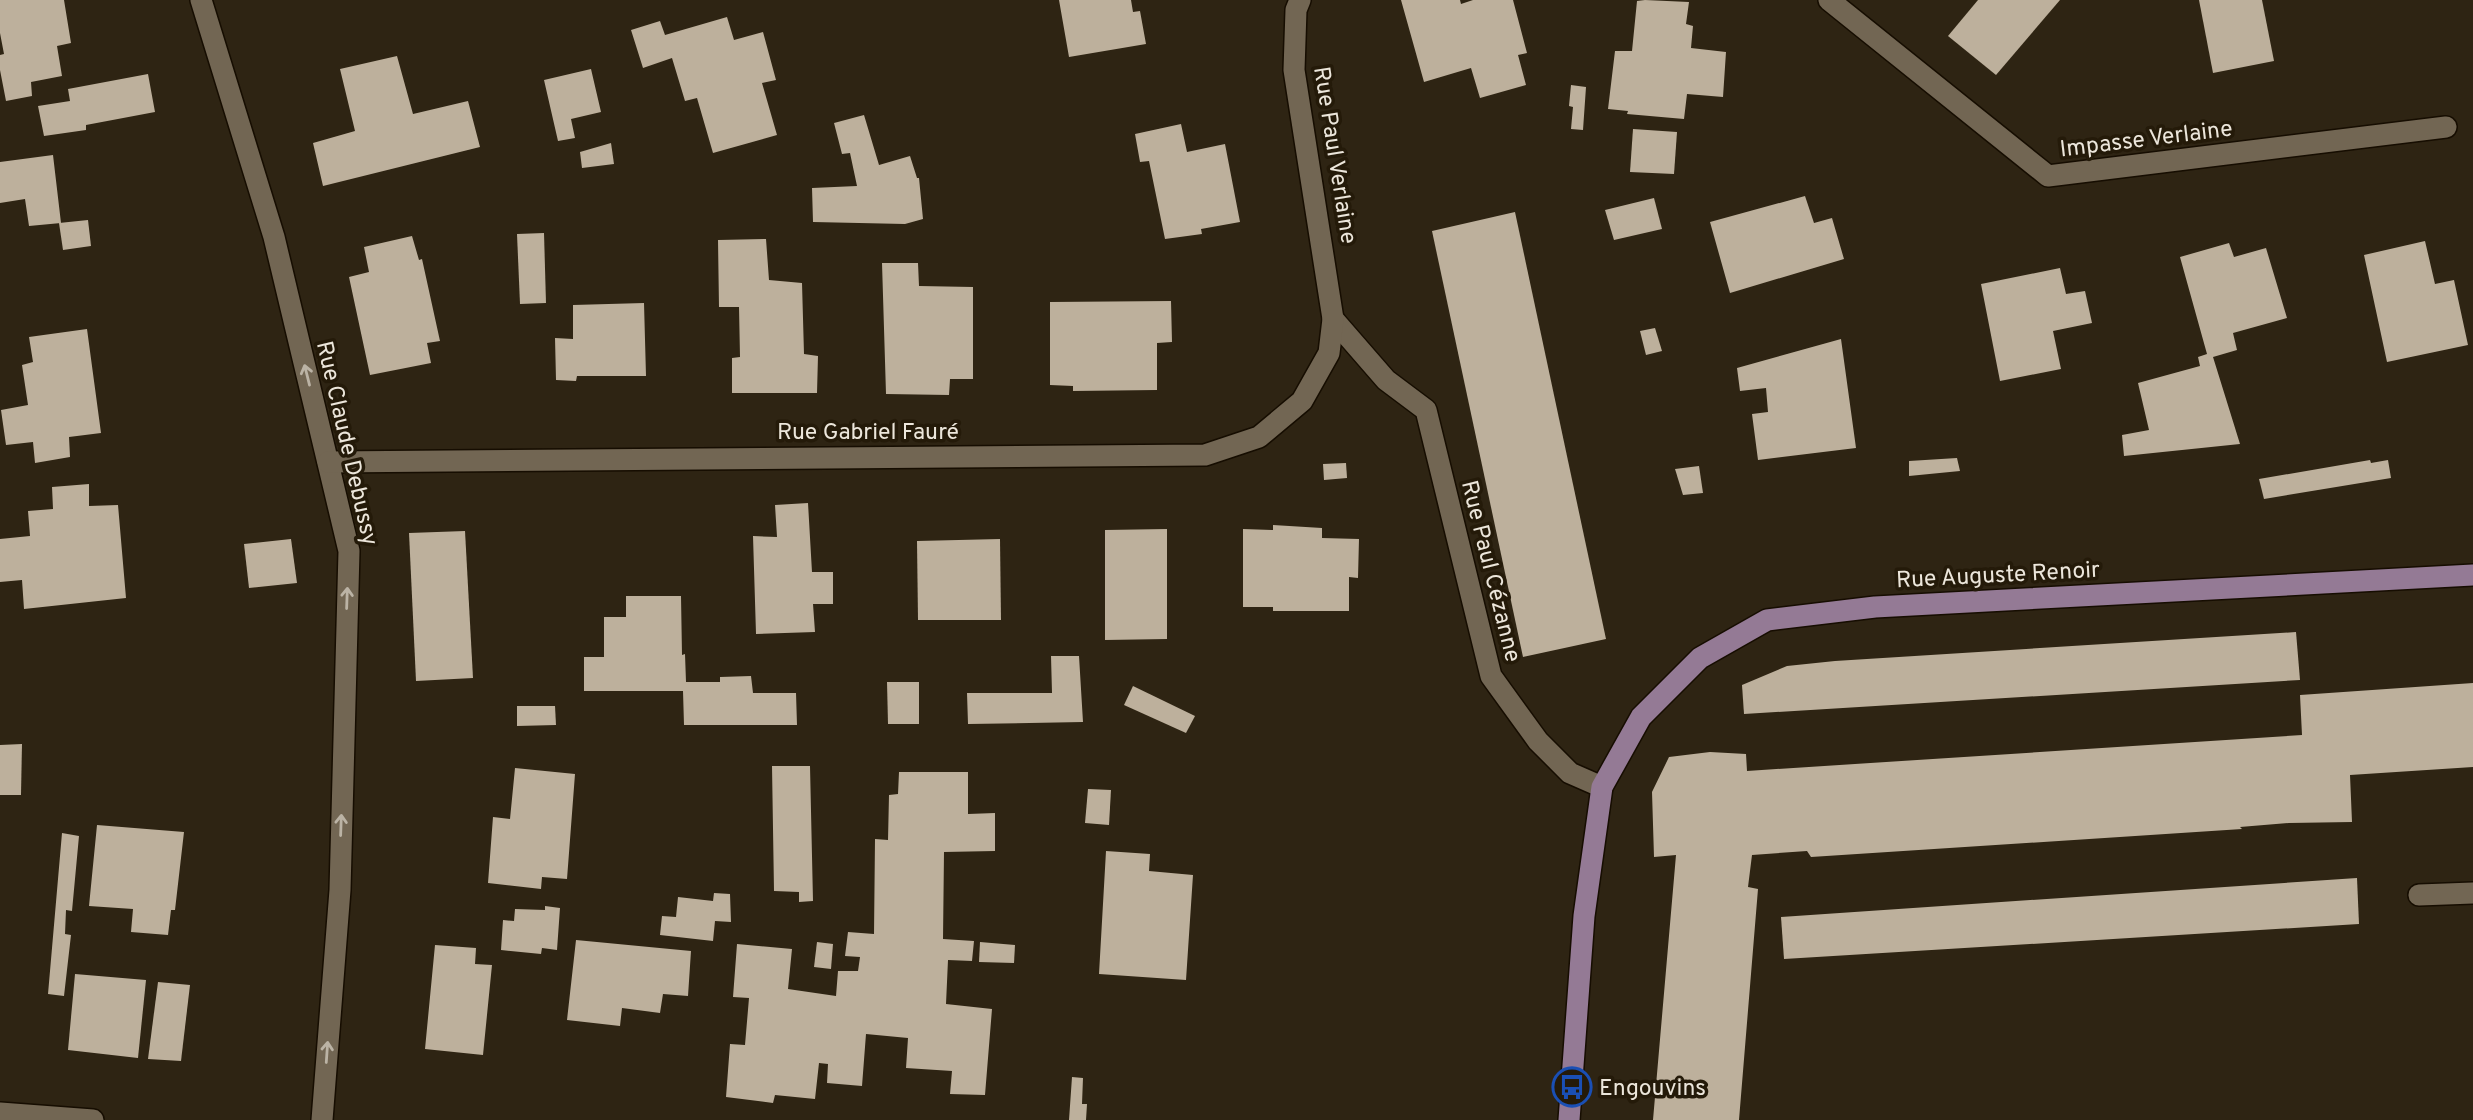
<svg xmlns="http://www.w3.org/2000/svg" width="2473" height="1120" viewBox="0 0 2473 1120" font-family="Overpass,sans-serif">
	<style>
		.building { fill: #bdb09c }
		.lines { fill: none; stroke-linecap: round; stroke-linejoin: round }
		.minor-casing { stroke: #160d01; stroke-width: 24 }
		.major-casing { stroke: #160d01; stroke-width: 24 }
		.minor { stroke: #726653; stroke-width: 21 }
		.major { stroke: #947a95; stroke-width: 21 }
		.oneway { stroke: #bbb3a5 }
		.labels { text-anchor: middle; stroke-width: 7; stroke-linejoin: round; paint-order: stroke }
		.street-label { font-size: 23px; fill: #ece6db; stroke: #241a09 }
		.poi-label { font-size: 23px; fill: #ece6db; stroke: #241a09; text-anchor: start }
	</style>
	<rect width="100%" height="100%" fill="#2e2413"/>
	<!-- building -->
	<g class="building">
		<polygon points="0,0 64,0 71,43 57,46 62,76 31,82 32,96 6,101 0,70 0,55 4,54 0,33"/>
		<polygon points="1059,0 1131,0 1133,12 1140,11 1146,44 1069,57"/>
		<polygon points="1401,0 1460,0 1461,4 1473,0 1513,0 1527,53 1518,55 1526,85 1480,98 1471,68 1424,82"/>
		<polygon points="1645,0 1689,2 1686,24 1693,26 1691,48 1726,52 1723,97 1687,94 1684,119 1627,114 1628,111 1608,109 1615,51 1632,51 1637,1"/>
		<polygon points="1978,0 2060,0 1996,75 1948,36"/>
		<polygon points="2199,0 2262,0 2274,61 2213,73"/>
		<polygon points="727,17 734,40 763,32 776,80 762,83 777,135 713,153 697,98 685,101 672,58 643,68 631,30 660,21 665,35"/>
		<polygon points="397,56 413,114 468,101 480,147 323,186 313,143 355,131 340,69"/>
		<polygon points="591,69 601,112 571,119 575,138 558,141 544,80"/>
		<polygon points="148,74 155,112 86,125 86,130 44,136 38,106 70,101 68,89"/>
		<polygon points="1571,85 1586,87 1583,130 1571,129 1573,107 1569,106"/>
		<polygon points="864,115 879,165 910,156 917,178 919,178 923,219 905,224 813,222 812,188 857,186 850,153 842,154 834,123"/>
		<polygon points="1181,124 1187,152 1225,144 1240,222 1201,229 1202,234 1165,239 1149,161 1140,162 1135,134"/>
		<polygon points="1633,129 1677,132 1674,174 1630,172"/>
		<polygon points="611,143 614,164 582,168 580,152"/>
		<polygon points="53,155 61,223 29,226 25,199 0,203 0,162"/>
		<polygon points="1805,196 1814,223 1832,218 1844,259 1730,293 1710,222"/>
		<polygon points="1654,198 1662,229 1614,240 1605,210"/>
		<polygon points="1515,212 1606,639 1523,657 1432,231"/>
		<polygon points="88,220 91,246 63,250 59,223"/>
		<polygon points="544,233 546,303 520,304 517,234"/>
		<polygon points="412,236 419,260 422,259 440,341 427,343 431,363 370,375 349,277 369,272 364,247"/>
		<polygon points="766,239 769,280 802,283 804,354 818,356 817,393 732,393 732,358 740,357 739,307 719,307 718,240"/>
		<polygon points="2425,241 2435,284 2454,280 2468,345 2387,362 2364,255"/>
		<polygon points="2229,243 2234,257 2266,248 2287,318 2233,333 2237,350 2213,357 2240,444 2124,456 2122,435 2149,430 2138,383 2200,366 2198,357 2207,354 2180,257"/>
		<polygon points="882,263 918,263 919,286 973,287 973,379 950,379 949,395 886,394"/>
		<polygon points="2060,268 2066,294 2085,291 2092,323 2053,331 2061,369 2000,381 1981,284"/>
		<polygon points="1171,301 1172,342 1157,343 1157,390 1073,391 1073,386 1050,385 1050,302"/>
		<polygon points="644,303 646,376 577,376 576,381 556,380 555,338 573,339 573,305"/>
		<polygon points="1655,328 1662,351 1646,355 1640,331"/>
		<polygon points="87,329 101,433 69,437 70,457 35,463 33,442 6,445 1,410 28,405 22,365 33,362 29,337"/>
		<polygon points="1841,339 1856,448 1758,460 1752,414 1768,412 1766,388 1740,391 1737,368"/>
		<polygon points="1957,458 1960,471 1909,476 1909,461"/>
		<polygon points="2370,460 2371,463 2388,460 2391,478 2264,499 2259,479"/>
		<polygon points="1346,463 1347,478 1324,480 1323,464"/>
		<polygon points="1699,466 1703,493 1683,495 1675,469"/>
		<polygon points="89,484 89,506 118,505 126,598 24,609 22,580 0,582 0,539 30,536 28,511 53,509 52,487"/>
		<polygon points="808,503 812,572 833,572 833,604 813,604 815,632 756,634 753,536 777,537 775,505"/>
		<polygon points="1273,525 1322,528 1322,538 1359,539 1358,578 1349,577 1349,611 1273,611 1273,607 1243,607 1243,529 1273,530"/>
		<polygon points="1167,529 1167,639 1105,640 1105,530"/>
		<polygon points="465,531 473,678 416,681 409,533"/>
		<polygon points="291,539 297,583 249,588 244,544"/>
		<polygon points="1000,539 1001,620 918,620 917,541"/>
		<polygon points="626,596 681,596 682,655 685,654 686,682 720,682 720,677 751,676 753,693 796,693 797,725 684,725 683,691 584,691 584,657 604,657 604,617 626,617"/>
		<polygon points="2296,632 2300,680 1744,714 1742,685 1787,666 1835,661"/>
		<polygon points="1051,656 1079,656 1083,722 968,724 967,693 1052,693"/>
		<polygon points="887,682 919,682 919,724 888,724"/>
		<polygon points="2473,683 2473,767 2350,775 2352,822 2289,823 2240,827 2242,829 1811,857 1807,851 1752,855 1748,887 1758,889 1739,1120 1653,1120 1676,855 1654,857 1652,792 1669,757 1710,752 1746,754 1747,771 2302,735 2300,695"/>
		<polygon points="1133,686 1195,716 1186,733 1124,705"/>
		<polygon points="517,706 555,706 556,725 517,726"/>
		<polygon points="22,744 21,795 0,795 0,745"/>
		<polygon points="772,766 810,766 813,901 799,902 799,892 774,891"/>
		<polygon points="515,768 575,774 567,879 542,877 541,889 488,883 493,817 510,819"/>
		<polygon points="899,772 968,772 968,814 995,813 995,851 944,852 943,939 974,941 972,961 948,960 946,1004 992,1009 985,1095 950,1094 952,1071 906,1068 908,1038 866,1034 862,1086 827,1083 828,1064 819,1063 815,1099 775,1095 773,1103 726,1097 730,1044 745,1045 749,998 733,997 737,944 792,949 788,989 836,996 838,971 858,971 860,957 845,956 848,932 874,934 875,839 888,840 889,795 898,794"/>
		<polygon points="1088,789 1111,790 1109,825 1085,823"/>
		<polygon points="97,825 184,832 175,910 171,910 168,935 131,932 133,909 89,906"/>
		<polygon points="62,833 79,836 72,911 66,910 65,934 71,935 64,996 48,994"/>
		<polygon points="1106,851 1150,854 1149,871 1193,875 1186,980 1099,974"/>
		<polygon points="2357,878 2359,924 1784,959 1781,917"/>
		<polygon points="714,893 730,894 731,922 715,921 713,941 660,935 662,916 676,917 678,897 713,901"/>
		<polygon points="545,906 560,908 557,950 542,948 541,954 501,950 503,920 514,921 515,909 545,910"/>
		<polygon points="576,940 691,951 688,996 663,994 660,1013 622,1008 620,1026 567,1020"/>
		<polygon points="817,942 833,944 831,969 814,967"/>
		<polygon points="980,942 1015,945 1014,963 979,962"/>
		<polygon points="435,945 476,948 475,964 492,965 483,1055 425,1049"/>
		<polygon points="75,974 146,980 138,1058 68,1050"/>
		<polygon points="158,982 190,985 181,1061 148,1059"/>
		<polygon points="1072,1077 1083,1078 1082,1104 1087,1104 1086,1120 1069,1120"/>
	</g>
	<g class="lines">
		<!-- minor casing -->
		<g class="minor-casing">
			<g id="minor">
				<polyline points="201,0 274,237 349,551 340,890 322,1120"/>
				<polyline points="1829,0 2048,176 2446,127"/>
				<polyline points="1333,319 1386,380 1426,410 1491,676 1538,741 1570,773 1602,787"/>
				<polyline points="328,462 1205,455 1259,437 1302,401 1329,353 1333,319 1294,70 1296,10 1300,0"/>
				<polyline points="2419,895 2473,893"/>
				<polyline points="0,1113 93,1120"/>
			</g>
		</g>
		<!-- major casing -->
		<g class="major-casing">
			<polyline id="major" points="1569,1120 1584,916 1602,787 1641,717 1700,658 1767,620 1875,607 2473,575"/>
		</g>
		<!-- minor -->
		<use href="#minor" class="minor"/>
		<!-- major -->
		<use href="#major" class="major"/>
	</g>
	<!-- one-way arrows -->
	<defs><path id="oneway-shaft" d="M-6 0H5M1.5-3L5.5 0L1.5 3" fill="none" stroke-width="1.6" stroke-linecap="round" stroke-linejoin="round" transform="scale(1.75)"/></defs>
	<g class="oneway">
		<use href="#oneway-shaft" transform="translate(307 375) rotate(-104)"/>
		<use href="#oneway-shaft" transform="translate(347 598) rotate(-88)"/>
		<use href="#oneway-shaft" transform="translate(341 825) rotate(-88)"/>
		<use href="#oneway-shaft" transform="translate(327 1052) rotate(-86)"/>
	</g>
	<!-- icons -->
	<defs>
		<g id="bus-ring" transform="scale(2.0125)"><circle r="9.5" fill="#241a09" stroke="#1a4fb4" stroke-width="1.5"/><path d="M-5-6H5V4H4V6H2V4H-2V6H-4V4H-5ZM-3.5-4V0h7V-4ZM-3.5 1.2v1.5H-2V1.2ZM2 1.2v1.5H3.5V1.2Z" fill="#1a4fb4"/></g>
	</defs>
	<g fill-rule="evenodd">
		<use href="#bus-ring" x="1572" y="1087"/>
	</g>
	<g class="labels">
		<!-- street labels -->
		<g class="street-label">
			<text transform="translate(2146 138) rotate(-7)" y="8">Impasse Verlaine</text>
			<text transform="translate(1336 155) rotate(81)" y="8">Rue Paul Verlaine</text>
			<text x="868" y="439">Rue Gabriel Fauré</text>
			<text transform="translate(348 443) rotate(77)" y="8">Rue Claude Debussy</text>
			<text transform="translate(1492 571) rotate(76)" y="8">Rue Paul Cézanne</text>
			<text transform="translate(1998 574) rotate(-3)" y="8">Rue Auguste Renoir</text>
		</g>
		<!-- poi labels -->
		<g class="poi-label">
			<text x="1599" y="1095">Engouvins</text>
		</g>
	</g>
</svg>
